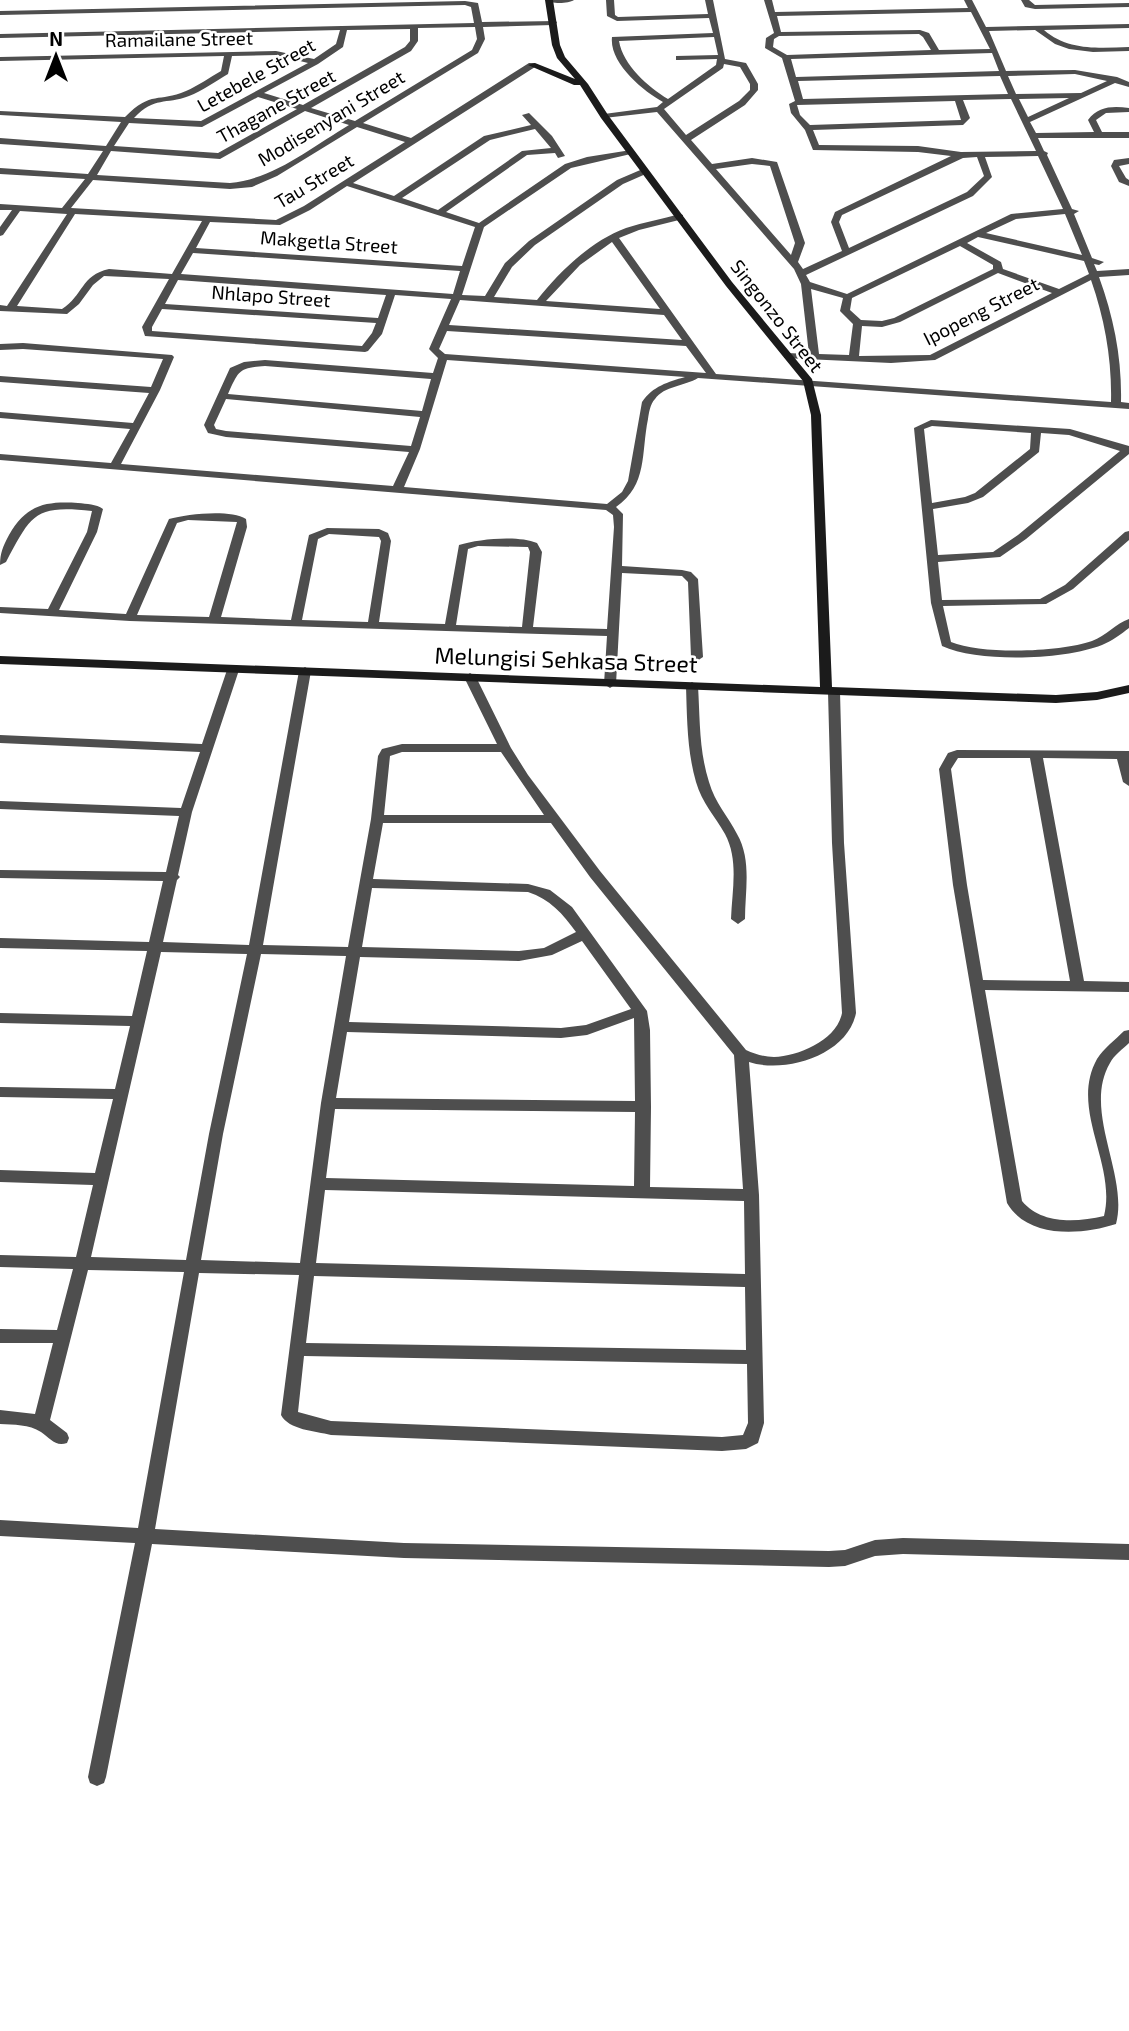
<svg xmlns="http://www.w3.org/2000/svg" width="1129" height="2031" viewBox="0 0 1129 2031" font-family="'Exo 2',sans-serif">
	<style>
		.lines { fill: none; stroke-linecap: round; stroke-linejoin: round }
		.street { fill: #4e4e4e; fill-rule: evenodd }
		.secondary { fill: #1b1b1b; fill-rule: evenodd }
		.labels { text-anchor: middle; stroke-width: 5; stroke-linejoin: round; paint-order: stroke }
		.far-street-label { font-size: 19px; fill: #000; stroke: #fff }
		.street-label { font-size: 23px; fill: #000; stroke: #fff }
	</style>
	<rect width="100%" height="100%" fill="#fff"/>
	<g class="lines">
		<!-- street -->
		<g class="street">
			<path d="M545 0H574C568 4 551 4 545 0Z"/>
			<path d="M606 0H614L615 15 618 17 708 14 705 0H713L725 59 746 63 758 84V90L745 105 691 140 712 164 752 158 777 162 805 243 798 262 803 269 842 251 831 222 835 212 951 156 918 152 813 150 805 130 791 113 789 104 795 101 782 58 765 48 766 38 774 33 764 0H772L775 12 968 8 964 0H972L986 27 1129 24V28L1044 30C1068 51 1099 48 1129 47V51L1093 52 1069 49 1055 44 1035 30 989 31 1006 71 1075 70 1117 77 1129 82V87L1115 83 1030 122 1036 133 1094 132 1088 120C1098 106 1113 106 1129 108V112L1106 113 1096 120 1102 132H1129V138H1038L1044 151 1048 153 1047 155 1072 209 1079 211 1074 214 1092 258 1104 262 1099 265 1094 264 1097 271 1129 269V275L1099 277C1114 318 1122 359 1121 402L1129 403V409L698 378C685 386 664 386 655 399 650 404 649 413 648 419 641 453 648 485 616 507L623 514 622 566 682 570 691 572 698 579 703 657 697 661 691 657 688 582 682 576 622 573 616 684 610 688 604 684 607 636 130 621 0 613V607L48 609 87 532 92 511C34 505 32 514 6 562L0 565C0 553 3 546 9 535 26 505 45 501 78 503 87 504 96 504 103 509L97 532 59 610 126 614 169 519C187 514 230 509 246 519L247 527 221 617 291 620 309 535 327 528 379 529 388 533 391 541 379 622 445 624 459 545C479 539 517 535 537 543L542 552 533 627 607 629 614 527 613 515 606 510 0 460V454L111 463 130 429 0 418V412L133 423 149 393 0 382V376L151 387 163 359 23 349 0 350V344L23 343 172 355 174 357 160 390 121 464 393 486 409 452 226 437 208 433 204 425 230 368 244 362 265 360 433 373 438 358 429 349 451 299 395 295 382 334 368 351 365 352 145 336 142 327 169 279 104 276 93 285 79 304 67 314 0 311V305L7 306 67 214 20 211 3 235 0 236V227L12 210H0V204L62 208 85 179 0 174V168L88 174 103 151 0 144V138L106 146 121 122 0 115V111L125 117C152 90 158 103 186 91 198 86 210 77 221 71L224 56 0 61V57L276 51 314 59 336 44 340 30 0 38V34L474 23 471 7 465 5 0 15V11L465 1 478 3 482 22 556 21 557 23 553 25 483 27 485 39 478 53 363 123 411 138 529 63H535V67L353 183 394 196 484 136 531 125 522 115 529 113 552 136 565 156 558 158 555 153 527 155 446 212 479 223 565 164 587 157 631 150 635 153 571 168 484 227 462 295 485 296 505 263 529 241 617 180 645 168 649 171 648 173 623 184 535 245 512 267 494 297 537 300C560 271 591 241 626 228 644 222 662 219 680 214L683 215V219L639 230 619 238 716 374 1111 402C1112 360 1105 320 1091 280L935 360 891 363 784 358V354L787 353 809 354 801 284 794 269 657 112 604 118 600 116 604 114 657 107 663 102C643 91 609 63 612 37L713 33 709 18 617 21 607 16ZM971 12 990 49 939 50 929 33 920 30 781 32 777 16ZM475 27 477 39 472 50 355 121 311 108 411 51 418 41V28ZM410 29V41L405 47 303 105 264 93 318 64 343 47 347 30ZM919 34 923 37 931 50 787 55 773 47 774 39 779 36ZM714 37 718 55 676 56V60H679L717 59 716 65 668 99C648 87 623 65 619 41ZM992 53 999 71 796 77 791 59ZM276 55 308 63 201 121 134 118C155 96 165 105 189 96 202 91 216 81 228 74L232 56ZM724 64 740 67 750 84V90L739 101 686 135 664 109 723 68ZM1075 74 1107 81 1081 93 1016 94 1008 76ZM1000 76 1008 94 803 99 798 81ZM258 97 297 109 218 153 114 146 129 123 202 127ZM1069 98 1028 117 1019 99ZM1011 99 1036 151 961 152 918 146 819 145 813 130 963 125 970 118 963 100ZM955 101 961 120 810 125 800 115 797 105ZM305 111 349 125C312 147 274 179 230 183L97 175 111 151 220 159ZM357 127 405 142 304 206 276 220 71 208 93 180 230 189 252 187 277 176ZM535 129 551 148 522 151 438 210 402 198 490 140ZM1038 156 1063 209 1011 214 847 294 810 282 806 275 973 196 992 177 985 157ZM977 157 984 176 967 192 849 248 839 222 842 215 963 158ZM752 164 770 166 795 243 791 255 716 169ZM347 186 475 227 462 266 196 248 210 222 280 225 310 210ZM75 214 202 221 172 274 109 269C81 275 83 296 62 309L17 306ZM1065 214 1082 255 986 233 1016 219ZM978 237 1084 261 1089 274 1059 289 1003 269 1001 262 967 243ZM612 242 660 309 546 301 580 265ZM960 246 993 265V269L894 318 882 321 861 320 850 310 852 298ZM193 253 460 271 453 294 181 274ZM998 273 1052 293 930 355 859 356 862 326 882 327 900 322ZM178 280 386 295 378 318 165 304ZM811 289 843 298 840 311 853 324 849 355 819 354ZM460 300 664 315 682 340 449 325ZM162 309 376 323 372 333 362 346 152 331V327ZM447 331 686 346 706 373 445 354 439 349ZM447 360 685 377C668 382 653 386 642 402L628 481 622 492 607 504 404 487 420 449ZM265 366 431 379 422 411 228 394C239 370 239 368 265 366ZM226 399 420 417 411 446 226 431 216 429 214 425ZM188 520 237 522 209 617 137 615 177 523ZM329 534 379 537 381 541 368 622 302 620 318 539ZM478 546 528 547 530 552 522 627 456 625 468 549Z"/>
			<polygon points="1021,0 1029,0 1035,5 1129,3 1129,7 1035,9 1025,7"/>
			<polygon points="1129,158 1129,164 1119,166 1126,178 1129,180 1129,186 1119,182 1111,166 1114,160"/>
			<path d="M931 420 1070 429 1129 446V454L1026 539 1000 557 938 562 942 600 1040 599 1065 585 1125 532 1129 531V540L1073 589 1046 604 943 606 951 642C982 655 1061 652 1092 641 1106 636 1116 623 1129 619V628C1121 634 1112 641 1102 645 1064 660 979 663 942 646L931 603 914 428ZM932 426 1031 433 1030 449 975 493 965 497 932 503 924 429ZM1041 433 1069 435 1120 451 1018 535 993 552 938 555 933 509 968 503 983 497 1039 452Z"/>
			<path d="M233 666 239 670 192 812 178 875 180 877 177 880 163 942 249 945 299 671 305 667 311 671 263 945 348 947 371 819 378 756 382 749 402 744H497L464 677 470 673 476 677 511 748 528 775 600 871 746 1050C755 1054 764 1057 774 1057 799 1056 837 1040 842 1013L832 843 828 692 834 688 840 692 844 843 856 1013C848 1055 785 1074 749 1062L759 1195 764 1423 758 1443 746 1449 722 1451 331 1435C315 1431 289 1430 281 1415L299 1275 199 1273 155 1529 404 1543 829 1551 845 1550 875 1540 903 1538 1129 1544V1560L903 1554 875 1556 845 1566 829 1567 404 1558 152 1544 106 1777 104 1783 97 1786 90 1783 88 1777 135 1543 0 1536V1520L138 1528 184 1272 88 1270 50 1420 67 1433 69 1438 67 1443C55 1447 50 1438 41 1432 29 1424 14 1425 0 1424V1410L35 1414 53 1343H0V1329L57 1330 73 1269 0 1267V1255L76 1257 93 1185 0 1182V1170L95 1173 113 1099 0 1097V1087L115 1089 130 1026 0 1023V1013L132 1016 147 951 0 948V938L149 942 163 881 0 878V870L166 872 179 816 0 809V801L181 808 200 752 0 743V735L202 744 227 670ZM402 752H501L544 815H384L390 756ZM383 823H551L590 877 734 1055 743 1189 650 1187 651 1107 650 1030 647 1011 572 907 550 890 528 884 373 879ZM372 888 528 892C550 899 563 914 576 932L544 948 519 951 362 947ZM582 941 631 1009 586 1025 561 1028 349 1022 360 957 519 961 552 955ZM161 952 247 954 209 1134 186 1260 91 1257ZM261 954 346 956 321 1103 300 1263 201 1260 223 1134ZM634 1018 635 1101 336 1098 347 1032 561 1038 587 1035ZM335 1109 635 1112 634 1186 326 1178ZM325 1190 744 1201 745 1274 316 1263ZM314 1276 745 1287 746 1350 306 1343ZM304 1356 747 1364 748 1423 743 1435 722 1437 331 1421 298 1412Z"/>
			<path d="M692 682 698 686C700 718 699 751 709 782 715 803 728 816 737 834 752 860 745 891 745 919L738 924 731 919C732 891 739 860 725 834 715 816 702 803 696 782 687 751 687 718 686 686Z"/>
			<path d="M957 750 1129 751V786L1123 782 1117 759 1043 758 1084 981 1129 982V992L985 990 1022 1201C1042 1225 1077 1222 1104 1216 1117 1164 1069 1109 1097 1059 1104 1048 1115 1040 1124 1031L1129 1030V1043C1123 1049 1114 1055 1110 1063 1082 1111 1129 1175 1116 1224 1082 1235 1028 1239 1007 1203L953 885 939 769 948 753ZM958 758H1030L1070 981 983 980 967 885 951 769Z"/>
		</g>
		<!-- secondary -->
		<polygon class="secondary" points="545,0 553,0 560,45 565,57 588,84 608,115 732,282 812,379 821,415 832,687 1056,695 1097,692 1129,685 1129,693 1097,700 1056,703 0,664 0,656 820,687 811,415 803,381 726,286 601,118 580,85 574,85 528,65 535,63 575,79 557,58 552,45"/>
	</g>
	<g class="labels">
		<!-- far-street labels -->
		<g class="far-street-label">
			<text transform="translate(179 39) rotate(-1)" y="7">Ramailane Street</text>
			<text transform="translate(256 75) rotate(-29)" y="7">Letebele Street</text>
			<text transform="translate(276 106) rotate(-29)" y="7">Thagane Street</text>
			<text transform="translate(331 118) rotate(-31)" y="7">Modisenyani Street</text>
			<text transform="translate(314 181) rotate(-31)" y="7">Tau Street</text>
			<text transform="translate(329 242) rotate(4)" y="7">Makgetla Street</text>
			<text transform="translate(271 296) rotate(4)" y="7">Nhlapo Street</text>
			<text transform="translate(981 311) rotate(-27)" y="7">Ipopeng Street</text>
			<text transform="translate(777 316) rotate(52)" y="7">Singonzo Street</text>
		</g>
		<!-- street labels -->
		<g class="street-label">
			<text transform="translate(566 660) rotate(2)" y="8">Melungisi Sehkasa Street</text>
		</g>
	</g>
	<!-- north arrow -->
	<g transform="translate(56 56)" stroke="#ffffff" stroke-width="5" paint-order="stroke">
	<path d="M0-5L12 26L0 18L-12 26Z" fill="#000000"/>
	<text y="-10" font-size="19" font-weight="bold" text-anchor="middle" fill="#000000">N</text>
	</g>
</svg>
